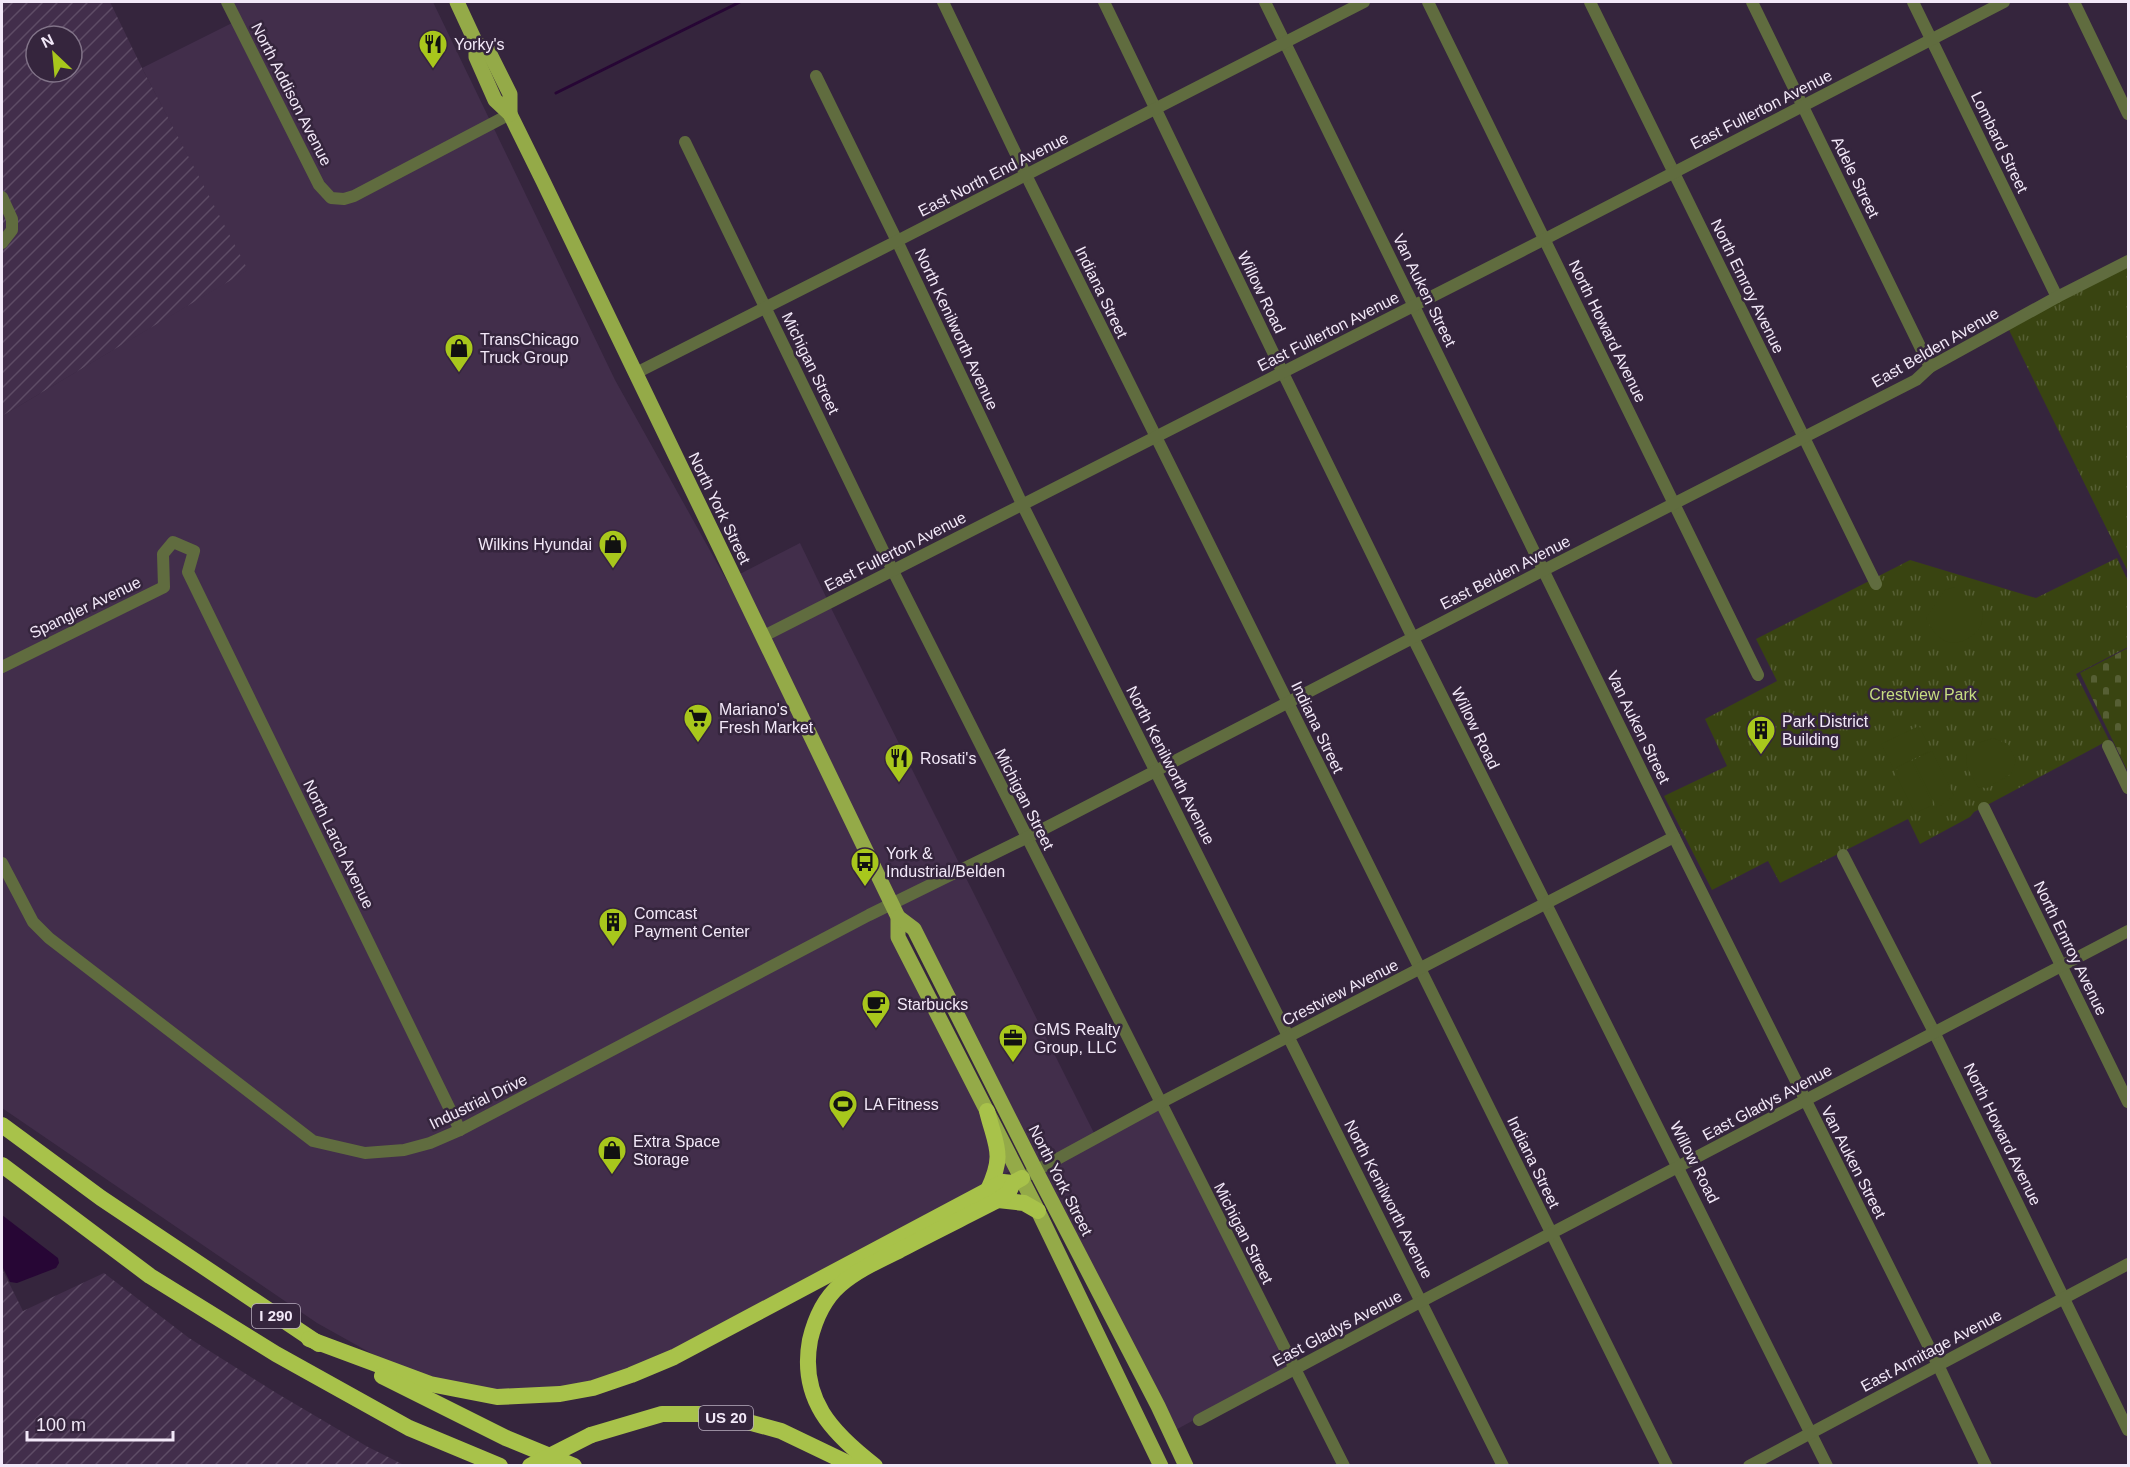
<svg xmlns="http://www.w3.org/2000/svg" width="2130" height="1467" viewBox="0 0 2130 1467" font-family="Arial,sans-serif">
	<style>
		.built { fill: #422e4b }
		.industrial { fill: url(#industrial-furrows); fill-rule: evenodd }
		.grass { fill: url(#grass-tufts) }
		.cemetery { fill: url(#cemetery-stones) }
		.pitch { fill: #394411 }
		.water { fill: #270635 }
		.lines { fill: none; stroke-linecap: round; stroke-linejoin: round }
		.stream { stroke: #270635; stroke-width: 3 }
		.minor { stroke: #606c3f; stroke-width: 12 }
		.major { stroke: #94aa48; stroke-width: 15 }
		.highway { stroke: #a8c24a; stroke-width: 16 }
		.highway-bridge { stroke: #a8c24a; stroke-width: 16 }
		.labels { text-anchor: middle; stroke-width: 5; stroke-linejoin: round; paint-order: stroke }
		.shield { fill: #35253d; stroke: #b9aec0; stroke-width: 1.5 }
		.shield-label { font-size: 15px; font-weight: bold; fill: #f2e8f8 }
		.poi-label { font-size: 16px; fill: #f2e8f8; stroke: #35253d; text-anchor: start }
		.street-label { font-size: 16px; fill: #f2e8f8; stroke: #35253d }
		.park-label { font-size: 16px; fill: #c6dc81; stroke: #35253d }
	</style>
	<defs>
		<pattern id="industrial-furrows" width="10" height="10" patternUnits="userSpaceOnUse" patternTransform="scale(1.5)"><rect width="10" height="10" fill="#422e4b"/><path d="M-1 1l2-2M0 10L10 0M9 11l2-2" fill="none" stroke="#5e4c66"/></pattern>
		<pattern id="grass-tufts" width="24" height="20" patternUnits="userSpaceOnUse" patternTransform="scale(1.5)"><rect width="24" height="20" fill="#394411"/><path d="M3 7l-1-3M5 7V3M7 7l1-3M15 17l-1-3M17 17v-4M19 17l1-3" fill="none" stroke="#565f34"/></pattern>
		<pattern id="cemetery-stones" width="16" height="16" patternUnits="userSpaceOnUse" patternTransform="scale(1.5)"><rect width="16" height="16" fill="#394411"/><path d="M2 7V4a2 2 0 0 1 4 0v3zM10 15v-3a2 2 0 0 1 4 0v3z" fill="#565f34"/></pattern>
	</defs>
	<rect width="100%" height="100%" fill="#35253d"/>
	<!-- built -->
	<g class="built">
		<polygon points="223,2 433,2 615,380 756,633 1020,1166 858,1250 678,1348 620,1373 559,1389 497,1392 436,1381 385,1361 317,1323 2,1108 2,416 247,270 142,68 234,22"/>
		<polygon points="800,543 827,599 764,633 736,576"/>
		<polygon points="830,606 961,867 893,899 766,638"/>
		<polygon points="963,872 1095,1135 1030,1170 896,906"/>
		<polygon points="1158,1108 1290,1368 1170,1433 1037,1174"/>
	</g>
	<!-- industrial -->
	<g class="industrial">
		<path d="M2 2H110L142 68 248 270 2 416ZM36 36H72V72H36Z"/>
		<polygon points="2,1269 23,1311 104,1273 189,1338 278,1394 368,1447 404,1465 2,1465"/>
	</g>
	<!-- grass -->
	<g class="grass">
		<polygon points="2128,266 2128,572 2008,328"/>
		<polygon points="2117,558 2128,581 2128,647 2076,674 2109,740 1974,812 1970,817 1920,844 1908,819 1780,883 1768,861 1712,890 1664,796 1727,766 1705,719 1777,681 1756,639 1910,560 2036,598"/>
	</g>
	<!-- cemetery -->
	<polygon class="cemetery" points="2128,648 2128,772 2080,673"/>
	<!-- pitch -->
	<g class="pitch">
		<path d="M1955 587 1983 611C1983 615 1982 621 1981 625 1978 632 1972 636 1967 639 1947 650 1933 635 1926 618L1945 590Z"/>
		<polygon points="1919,726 1931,750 1894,769 1881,744"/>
		<polygon points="1993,738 2008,744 2016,761 2011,774 1987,788 1978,787 1966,765 1967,754 1979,743"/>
		<polygon points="1932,751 1954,796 1937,808 1913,760"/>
		<polygon points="1912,762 1933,805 1915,813 1894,771"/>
	</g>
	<!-- water -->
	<polygon class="water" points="2,1215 58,1258 59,1263 56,1268 17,1283 10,1282 2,1266"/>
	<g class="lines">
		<!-- stream -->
		<polyline class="stream" points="556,93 740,2"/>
		<!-- minor -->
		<g class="minor">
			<polyline points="227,2 319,185 331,198 344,199 354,196 510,114"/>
			<polyline points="943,2 1026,175 1667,1466"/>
			<polyline points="1104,2 1283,373 1413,638 1827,1466"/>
			<polyline points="1265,2 1674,837 1938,1365 1986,1466"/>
			<polyline points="1428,2 1758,675"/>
			<polyline points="1590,2 1876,584"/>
			<polyline points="1752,2 1930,367"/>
			<polyline points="1913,2 2057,297"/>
			<polyline points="2074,2 2128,114"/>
			<polyline points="816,76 897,241 1023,506 1503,1466"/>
			<polyline points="685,142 893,571 1344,1466"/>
			<polyline points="2,197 12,219 12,230 2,243"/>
			<polyline points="636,373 897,241 1364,2"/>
			<polyline points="762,637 1545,239 2004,2"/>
			<polyline points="2,667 164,587 163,554 173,542 194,551 188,572 460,1130"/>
			<polyline points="2108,746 2128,788"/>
			<polyline points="1984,808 2128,1102"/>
			<polyline points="1843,855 1934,1032 2128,1430"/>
			<polyline points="2,863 33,922 49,938 313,1141 365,1153 404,1150 430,1143 460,1130 869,915 1026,838 1544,570 1916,380 1930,367 2057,297 2128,261"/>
			<polyline points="1028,1175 1160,1103 1674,837"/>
			<polyline points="1199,1420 1422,1301 2128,931"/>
			<polyline points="1749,1466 2128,1264"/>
		</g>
		<!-- major -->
		<g class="major">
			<polyline points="457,2 476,43 476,57 495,100 510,114 543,181 898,917 898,937 1038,1211 1161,1466"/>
			<polyline points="476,43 488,50 510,94 510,114"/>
			<polyline points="898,917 914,929 1036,1171 1158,1406 1186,1466"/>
		</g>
		<!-- highway -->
		<g class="highway">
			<path d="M987 1111C996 1147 1005 1154 988 1190"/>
			<polyline points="2,1125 101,1198 319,1344"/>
			<polyline points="2,1165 150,1276 276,1354 409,1428 500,1466"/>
			<polyline points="998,1200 1024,1203 1038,1211"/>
			<polyline points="309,1339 430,1384 497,1397 560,1394 593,1388 631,1375 674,1357 1003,1182 1013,1183 1022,1178"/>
			<polyline points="382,1376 506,1438 574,1466"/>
			<polyline points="591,1435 662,1414 698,1414 737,1419 781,1431 854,1466"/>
			<path d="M875 1466C832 1433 799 1399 810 1340 815 1319 824 1299 840 1285 857 1270 880 1260 900 1250 932 1233 965 1217 998 1200L1009 1192 1013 1183"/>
		</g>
		<!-- highway-bridge -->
		<polyline class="highway-bridge" points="530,1466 591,1435"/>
	</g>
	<!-- icons -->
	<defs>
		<g id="restaurant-pin" transform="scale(1.5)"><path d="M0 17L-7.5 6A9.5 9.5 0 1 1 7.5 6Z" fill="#a8c71c" stroke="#35253d"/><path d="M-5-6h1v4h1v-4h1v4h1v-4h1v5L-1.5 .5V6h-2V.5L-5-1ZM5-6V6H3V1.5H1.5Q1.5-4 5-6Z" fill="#111"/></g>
		<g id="shop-pin" transform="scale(1.5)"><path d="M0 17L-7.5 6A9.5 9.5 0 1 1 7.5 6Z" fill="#a8c71c" stroke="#35253d"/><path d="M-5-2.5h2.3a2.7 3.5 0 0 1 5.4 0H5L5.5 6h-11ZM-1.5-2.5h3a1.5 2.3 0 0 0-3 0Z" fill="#111"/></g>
		<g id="supermarket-pin" transform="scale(1.5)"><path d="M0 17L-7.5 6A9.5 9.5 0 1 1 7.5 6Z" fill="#a8c71c" stroke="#35253d"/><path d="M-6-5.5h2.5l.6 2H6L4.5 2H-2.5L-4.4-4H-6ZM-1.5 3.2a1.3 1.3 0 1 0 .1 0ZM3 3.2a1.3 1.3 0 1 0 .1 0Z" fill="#111"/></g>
		<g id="building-pin" transform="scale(1.5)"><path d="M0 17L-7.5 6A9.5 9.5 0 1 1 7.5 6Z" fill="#a8c71c" stroke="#35253d"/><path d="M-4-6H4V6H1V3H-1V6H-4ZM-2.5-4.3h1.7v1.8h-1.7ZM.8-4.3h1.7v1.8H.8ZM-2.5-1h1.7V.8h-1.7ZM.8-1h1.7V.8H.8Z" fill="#111"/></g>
		<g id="bus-pin" transform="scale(1.5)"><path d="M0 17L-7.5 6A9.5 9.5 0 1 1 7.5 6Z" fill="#a8c71c" stroke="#35253d"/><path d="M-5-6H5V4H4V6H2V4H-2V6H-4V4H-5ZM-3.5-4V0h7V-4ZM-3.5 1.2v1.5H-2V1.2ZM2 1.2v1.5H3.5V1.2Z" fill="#111"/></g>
		<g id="cafe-pin" transform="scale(1.5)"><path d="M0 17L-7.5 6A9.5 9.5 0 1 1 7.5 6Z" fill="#a8c71c" stroke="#35253d"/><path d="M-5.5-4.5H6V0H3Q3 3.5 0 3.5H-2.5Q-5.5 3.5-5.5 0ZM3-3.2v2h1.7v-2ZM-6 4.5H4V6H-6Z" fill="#111"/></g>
		<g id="office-pin" transform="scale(1.5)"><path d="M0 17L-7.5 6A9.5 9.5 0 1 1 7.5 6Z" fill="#a8c71c" stroke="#35253d"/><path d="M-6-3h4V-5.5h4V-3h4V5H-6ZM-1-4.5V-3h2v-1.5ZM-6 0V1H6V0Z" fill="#111"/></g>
		<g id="stadium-pin" transform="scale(1.5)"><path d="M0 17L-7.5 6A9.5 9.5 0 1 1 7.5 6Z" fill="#a8c71c" stroke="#35253d"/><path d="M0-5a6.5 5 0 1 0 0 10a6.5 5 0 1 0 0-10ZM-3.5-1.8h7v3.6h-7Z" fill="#111"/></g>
	</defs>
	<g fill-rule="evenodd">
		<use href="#restaurant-pin" x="433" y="44"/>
		<use href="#shop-pin" x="459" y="348"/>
		<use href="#shop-pin" x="613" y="544"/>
		<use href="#supermarket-pin" x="698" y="718"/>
		<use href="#building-pin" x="1761" y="730"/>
		<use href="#restaurant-pin" x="899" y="758"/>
		<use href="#bus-pin" x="865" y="862"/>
		<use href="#building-pin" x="613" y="922"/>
		<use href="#cafe-pin" x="876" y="1004"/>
		<use href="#office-pin" x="1013" y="1038"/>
		<use href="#stadium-pin" x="843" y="1104"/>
		<use href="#shop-pin" x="612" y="1150"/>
	</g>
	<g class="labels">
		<!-- shield labels -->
		<g class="shield">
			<rect x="252" y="1304" width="48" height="24" rx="4.5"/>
			<rect x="699" y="1406" width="54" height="24" rx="4.5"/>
		</g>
		<g class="shield-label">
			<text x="276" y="1321">I 290</text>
			<text x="726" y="1423">US 20</text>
		</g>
		<!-- poi labels -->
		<g class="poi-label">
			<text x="454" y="50">Yorky's</text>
			<text x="480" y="345">TransChicago<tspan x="480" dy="18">Truck Group</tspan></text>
			<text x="592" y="550" text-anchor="end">Wilkins Hyundai</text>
			<text x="719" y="715">Mariano's<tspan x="719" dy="18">Fresh Market</tspan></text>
			<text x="1782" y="727">Park District<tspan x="1782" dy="18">Building</tspan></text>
			<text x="920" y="764">Rosati's</text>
			<text x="886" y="859">York &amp;<tspan x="886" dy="18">Industrial/Belden</tspan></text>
			<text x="634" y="919">Comcast<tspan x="634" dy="18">Payment Center</tspan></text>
			<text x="897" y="1010">Starbucks</text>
			<text x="1034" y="1035">GMS Realty<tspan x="1034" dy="18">Group, LLC</tspan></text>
			<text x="864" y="1110">LA Fitness</text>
			<text x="633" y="1147">Extra Space<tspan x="633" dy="18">Storage</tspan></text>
		</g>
		<!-- street labels -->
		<g class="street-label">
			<text transform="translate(292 94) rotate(63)" y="6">North Addison Avenue</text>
			<text transform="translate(1761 109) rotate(-27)" y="6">East Fullerton Avenue</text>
			<text transform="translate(2000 142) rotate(64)" y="6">Lombard Street</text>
			<text transform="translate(993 174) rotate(-27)" y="6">East North End Avenue</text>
			<text transform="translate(1856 177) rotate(64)" y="6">Adele Street</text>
			<text transform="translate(1748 286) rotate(64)" y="6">North Emroy Avenue</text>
			<text transform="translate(1425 290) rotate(64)" y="6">Van Auken Street</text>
			<text transform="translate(1102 292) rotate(64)" y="6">Indiana Street</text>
			<text transform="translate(1262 292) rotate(64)" y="6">Willow Road</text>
			<text transform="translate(957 329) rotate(65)" y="6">North Kenilworth Avenue</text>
			<text transform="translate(1328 331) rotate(-27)" y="6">East Fullerton Avenue</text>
			<text transform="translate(1608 331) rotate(64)" y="6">North Howard Avenue</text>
			<text transform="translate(1935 347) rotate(-30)" y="6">East Belden Avenue</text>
			<text transform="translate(811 363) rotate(64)" y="6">Michigan Street</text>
			<text transform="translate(720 508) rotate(64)" y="6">North York Street</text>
			<text transform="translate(895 551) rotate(-27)" y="6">East Fullerton Avenue</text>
			<text transform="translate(1505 572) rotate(-27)" y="6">East Belden Avenue</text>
			<text transform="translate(85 607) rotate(-26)" y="6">Spangler Avenue</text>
			<text transform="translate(1318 727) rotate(64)" y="6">Indiana Street</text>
			<text transform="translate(1639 727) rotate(64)" y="6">Van Auken Street</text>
			<text transform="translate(1476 728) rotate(64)" y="6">Willow Road</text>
			<text transform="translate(1171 765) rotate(63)" y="6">North Kenilworth Avenue</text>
			<text transform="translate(1025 799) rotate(63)" y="6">Michigan Street</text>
			<text transform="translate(339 844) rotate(64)" y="6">North Larch Avenue</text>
			<text transform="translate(2071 948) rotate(64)" y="6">North Emroy Avenue</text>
			<text transform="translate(1340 992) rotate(-27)" y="6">Crestview Avenue</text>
			<text transform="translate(478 1101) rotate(-26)" y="6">Industrial Drive</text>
			<text transform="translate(1767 1102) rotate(-28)" y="6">East Gladys Avenue</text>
			<text transform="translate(2003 1134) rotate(64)" y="6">North Howard Avenue</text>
			<text transform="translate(1534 1162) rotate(64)" y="6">Indiana Street</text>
			<text transform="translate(1695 1162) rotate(63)" y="6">Willow Road</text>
			<text transform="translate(1854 1162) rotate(63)" y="6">Van Auken Street</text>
			<text transform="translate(1061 1180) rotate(63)" y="6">North York Street</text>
			<text transform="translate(1389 1199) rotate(63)" y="6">North Kenilworth Avenue</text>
			<text transform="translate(1244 1233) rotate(63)" y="6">Michigan Street</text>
			<text transform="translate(1337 1328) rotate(-28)" y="6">East Gladys Avenue</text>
			<text transform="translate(1931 1350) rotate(-28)" y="6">East Armitage Avenue</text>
		</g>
		<!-- park labels -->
		<g class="park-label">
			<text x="1923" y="700">Crestview Park</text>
		</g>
	</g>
	<!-- border -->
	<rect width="2130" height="1467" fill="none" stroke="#f2e8f8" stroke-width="6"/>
	<!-- north arrow -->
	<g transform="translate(54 54) rotate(334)"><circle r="28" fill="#35253d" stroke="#817388" stroke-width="1.5"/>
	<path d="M0-4.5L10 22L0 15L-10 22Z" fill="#a8c71c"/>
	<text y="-9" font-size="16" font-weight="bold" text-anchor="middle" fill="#f2e8f8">N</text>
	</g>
	<!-- scale -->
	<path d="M27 1431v9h146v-9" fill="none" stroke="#f2e8f8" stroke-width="3"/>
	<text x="36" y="1431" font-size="18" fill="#f2e8f8" stroke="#35253d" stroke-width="4.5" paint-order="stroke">100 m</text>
</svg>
